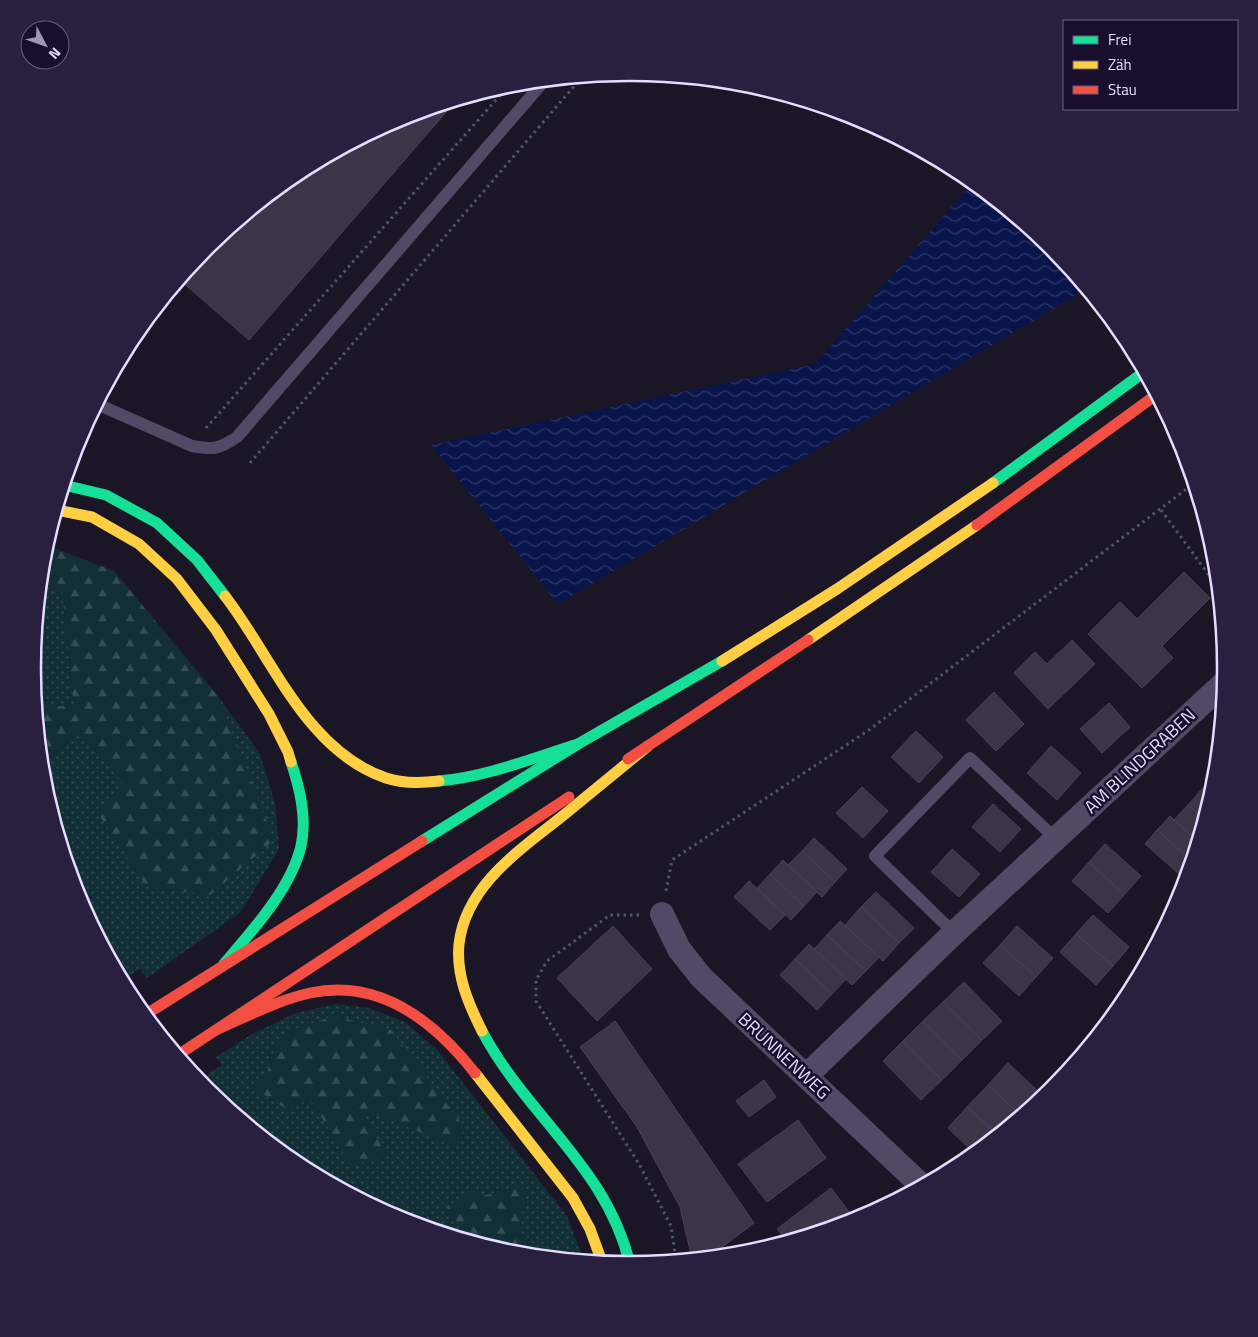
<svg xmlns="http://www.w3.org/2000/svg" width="1258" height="1337" viewBox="0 0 1258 1337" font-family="'Titillium Web',sans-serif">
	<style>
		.grass { fill: url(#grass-dots); fill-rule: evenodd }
		.forest { fill: url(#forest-firs) }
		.water { fill: url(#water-waves) }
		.building { fill: #3b3547; stroke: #49415a }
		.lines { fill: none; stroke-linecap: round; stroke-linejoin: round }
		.path { stroke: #4b576a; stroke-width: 3; stroke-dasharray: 2.5 4; stroke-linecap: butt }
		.lane { stroke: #514a67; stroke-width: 12 }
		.street { stroke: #514a67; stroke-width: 24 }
		.fast { stroke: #16e098; stroke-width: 11 }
		.slow { stroke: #ffcf43; stroke-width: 11 }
		.jam { stroke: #f24e42; stroke-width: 11 }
		.labels { text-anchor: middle; stroke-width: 5; stroke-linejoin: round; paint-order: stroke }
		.street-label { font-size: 18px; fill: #e5dcff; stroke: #190f2d }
		.rim { fill: none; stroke: #e5dcff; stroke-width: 2.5 }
	</style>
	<defs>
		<pattern id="grass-dots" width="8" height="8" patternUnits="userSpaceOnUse" patternTransform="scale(1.25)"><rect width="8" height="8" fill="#132f36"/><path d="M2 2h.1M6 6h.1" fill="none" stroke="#354d54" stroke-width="1.8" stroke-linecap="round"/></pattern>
		<pattern id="forest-firs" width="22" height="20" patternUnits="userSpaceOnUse" patternTransform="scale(1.25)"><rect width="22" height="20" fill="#132f36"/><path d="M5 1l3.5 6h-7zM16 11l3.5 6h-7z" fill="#354d54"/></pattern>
		<pattern id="water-waves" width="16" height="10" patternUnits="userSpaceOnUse" patternTransform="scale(1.25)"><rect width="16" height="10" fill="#08154b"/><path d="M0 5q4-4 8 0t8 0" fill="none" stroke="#2c3666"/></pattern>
	</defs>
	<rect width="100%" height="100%" fill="#1b1626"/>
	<!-- grass -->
	<g class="grass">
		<polygon points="41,584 62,591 74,705 36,708 33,668"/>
		<polygon points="218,696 260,754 275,803 279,849 241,912 147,978 140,969 123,980 78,897 44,785 42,767 78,731 126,786 273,840"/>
		<path d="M336 1004 369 1008 405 1022 438 1051 567 1216 584 1261 546 1257 521 1232 524 1186 482 1196 447 1208 469 1240 400 1219 297 1164 207 1090 199 1080 222 1065 216 1057 252 1034 296 1013ZM332 1016 391 1030 452 1145 362 1108 255 1089 267 1073 280 1035Z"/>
	</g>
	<!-- forest -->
	<g class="forest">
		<polygon points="46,545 114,571 218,696 274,840 210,895 147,887 97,812 125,786 78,731 42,767 36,708 74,705 62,591 41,584"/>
		<polygon points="333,1016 391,1030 466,1129 452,1145 362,1109 386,1156 351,1165 310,1099 288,1110 255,1089 267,1073 280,1035"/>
		<polygon points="524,1186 521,1232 546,1257 512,1253 469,1240 446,1207 473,1191 482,1196"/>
	</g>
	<!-- water -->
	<polygon class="water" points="978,187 1051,247 1086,289 558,604 431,445 815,364 967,189"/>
	<!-- building -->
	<g class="building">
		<polygon points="451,102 453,104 249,340 180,280 207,247 298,172 401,117"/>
		<polygon points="1184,572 1210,598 1162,646 1173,658 1142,688 1088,634 1120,602 1137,619"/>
		<polygon points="1072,640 1095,664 1048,709 1014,673 1035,652 1047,664"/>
		<polygon points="994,692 1024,724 996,751 966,720"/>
		<polygon points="1109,703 1130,727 1102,753 1080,729"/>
		<polygon points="916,731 943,757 919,783 891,757"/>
		<polygon points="1051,746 1081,773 1057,800 1027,773"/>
		<polygon points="1214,775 1214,785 1210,798 1201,790"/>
		<polygon points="862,787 888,811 863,838 836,813"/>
		<polygon points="1201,790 1210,798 1204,819 1188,805"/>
		<polygon points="993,804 1021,829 1000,852 972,827"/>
		<polygon points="1188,805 1204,819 1197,841 1174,820"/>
		<polygon points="1170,816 1197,841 1191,860 1157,830"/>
		<polygon points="1157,830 1191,860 1179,874 1145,844"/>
		<polygon points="814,838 847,869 835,882 802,851"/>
		<polygon points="1105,844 1141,876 1124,895 1089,862"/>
		<polygon points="952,849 980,874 959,897 931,872"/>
		<polygon points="802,851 835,882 822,897 788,865"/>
		<polygon points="783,860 817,892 804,906 770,874"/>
		<polygon points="1089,862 1124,895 1108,913 1072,881"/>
		<polygon points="770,874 804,906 791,920 757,888"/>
		<polygon points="749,881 785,915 770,930 734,897"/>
		<polygon points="876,892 914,928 899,943 861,907"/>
		<polygon points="861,907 899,943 883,961 845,925"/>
		<polygon points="1093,915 1129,947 1113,966 1076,934"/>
		<polygon points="840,921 879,957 866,971 827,935"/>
		<polygon points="613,926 652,969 597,1021 557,978"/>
		<polygon points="1017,926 1053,958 1036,977 1000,945"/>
		<polygon points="1076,934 1113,966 1096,985 1060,952"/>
		<polygon points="827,935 866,971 852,985 814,949"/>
		<polygon points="809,944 846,979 832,994 795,959"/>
		<polygon points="1000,945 1036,977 1019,996 983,963"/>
		<polygon points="795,959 832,994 817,1010 780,975"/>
		<polygon points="964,982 1002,1021 982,1040 943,1002"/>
		<polygon points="943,1002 982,1040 962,1060 923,1021"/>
		<polygon points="615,1021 754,1223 709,1257 692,1259 680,1207 637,1127 580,1047"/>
		<polygon points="923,1021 962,1060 942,1080 903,1041"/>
		<polygon points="903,1041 942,1080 921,1100 883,1061"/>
		<polygon points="1008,1063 1043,1096 1020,1115 988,1085"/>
		<polygon points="764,1080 776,1097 749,1117 736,1101"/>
		<polygon points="988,1085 1020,1115 997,1134 967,1107"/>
		<polygon points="967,1107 997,1134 974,1153 948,1128"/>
		<polygon points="798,1120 826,1158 767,1202 738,1164"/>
		<polygon points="831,1188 855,1220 787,1241 777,1229"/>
	</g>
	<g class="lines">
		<!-- path -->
		<g class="path">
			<polyline points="206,428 510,84"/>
			<polyline points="250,463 582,77"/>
			<polyline points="1161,510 1217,586"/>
			<polyline points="666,891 672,860 869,730 1193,484"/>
			<polyline points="639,915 610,915 547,961 536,980 536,1001 639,1164 671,1226 676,1260"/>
		</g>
		<!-- lane -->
		<g class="lane">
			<path d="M97 404 192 446C214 450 219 449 237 437L545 80"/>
			<polyline points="954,933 875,856 970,758 1056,839"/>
		</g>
		<!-- street -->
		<g class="street">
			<polyline points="662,914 679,949 701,977 921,1185"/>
			<polyline points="806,1076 954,933 1224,683"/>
		</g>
		<!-- fast -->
		<g class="fast">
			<polyline points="993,483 1144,372"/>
			<polyline points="64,485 106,495 157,523 197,560 225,596"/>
			<path d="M439 781C486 777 533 758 578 744"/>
			<polyline points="422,841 578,744 722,661"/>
			<path d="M223 965C251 932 291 889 301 846 307 818 300 789 291 762"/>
			<path d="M482 1031C526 1115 608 1168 630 1265"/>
		</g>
		<!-- slow -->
		<g class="slow">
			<polyline points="57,510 92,517 139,544 177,579 216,630 269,714 288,752 291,762"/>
			<path d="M225 596C273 658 306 751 386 778 403 784 422 783 439 781"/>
			<polyline points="808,640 977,525"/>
			<polyline points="722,661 837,589 993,483"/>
			<path d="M482 1031C468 1003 456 975 459 944 466 884 523 848 565 814 593 791 620 769 648 746"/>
			<polyline points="475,1073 573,1198 590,1229 602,1262"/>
		</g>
		<!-- jam -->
		<g class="jam">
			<polyline points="977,525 1156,395"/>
			<polyline points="628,759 808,640"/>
			<polyline points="145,1015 422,841"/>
			<path d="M218 1029C248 1016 278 1000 310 993 380 978 434 1021 475 1073"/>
			<polyline points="178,1055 569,797"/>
		</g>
	</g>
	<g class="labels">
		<!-- street labels -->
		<g class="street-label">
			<text transform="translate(1140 761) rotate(-43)" y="6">AM BLINDGRABEN</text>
			<text transform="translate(784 1056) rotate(43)" y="6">BRUNNENWEG</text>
		</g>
	</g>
	<!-- crop -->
	<path d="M0 0H1258V1337H0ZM628 81H630A587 587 0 0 1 1217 668V669A587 587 0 0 1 630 1256H628A587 587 0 0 1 41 669V668A587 587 0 0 1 628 81Z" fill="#291f3e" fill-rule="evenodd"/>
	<path class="rim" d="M628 81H630A587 587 0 0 1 1217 668V669A587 587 0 0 1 630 1256H628A587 587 0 0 1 41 669V668A587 587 0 0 1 628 81Z"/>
	<!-- legend -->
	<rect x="1063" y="20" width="175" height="90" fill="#190f2d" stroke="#6b6181"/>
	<rect x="1073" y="36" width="25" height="8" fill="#16e098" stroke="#6b6181"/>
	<text x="1108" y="45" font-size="15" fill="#e5dcff">Frei</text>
	<rect x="1073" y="61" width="25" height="8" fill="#ffcf43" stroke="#6b6181"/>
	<text x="1108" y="70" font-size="15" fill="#e5dcff">Zäh</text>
	<rect x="1073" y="86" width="25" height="8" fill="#f24e42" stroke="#6b6181"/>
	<text x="1108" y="95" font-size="15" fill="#e5dcff">Stau</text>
	<!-- north arrow -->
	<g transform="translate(45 45) rotate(131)"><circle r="24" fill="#190f2d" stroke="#6b6181"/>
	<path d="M0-4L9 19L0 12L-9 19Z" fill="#9e97b3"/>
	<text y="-8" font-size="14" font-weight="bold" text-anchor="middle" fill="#e5dcff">N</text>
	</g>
</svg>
